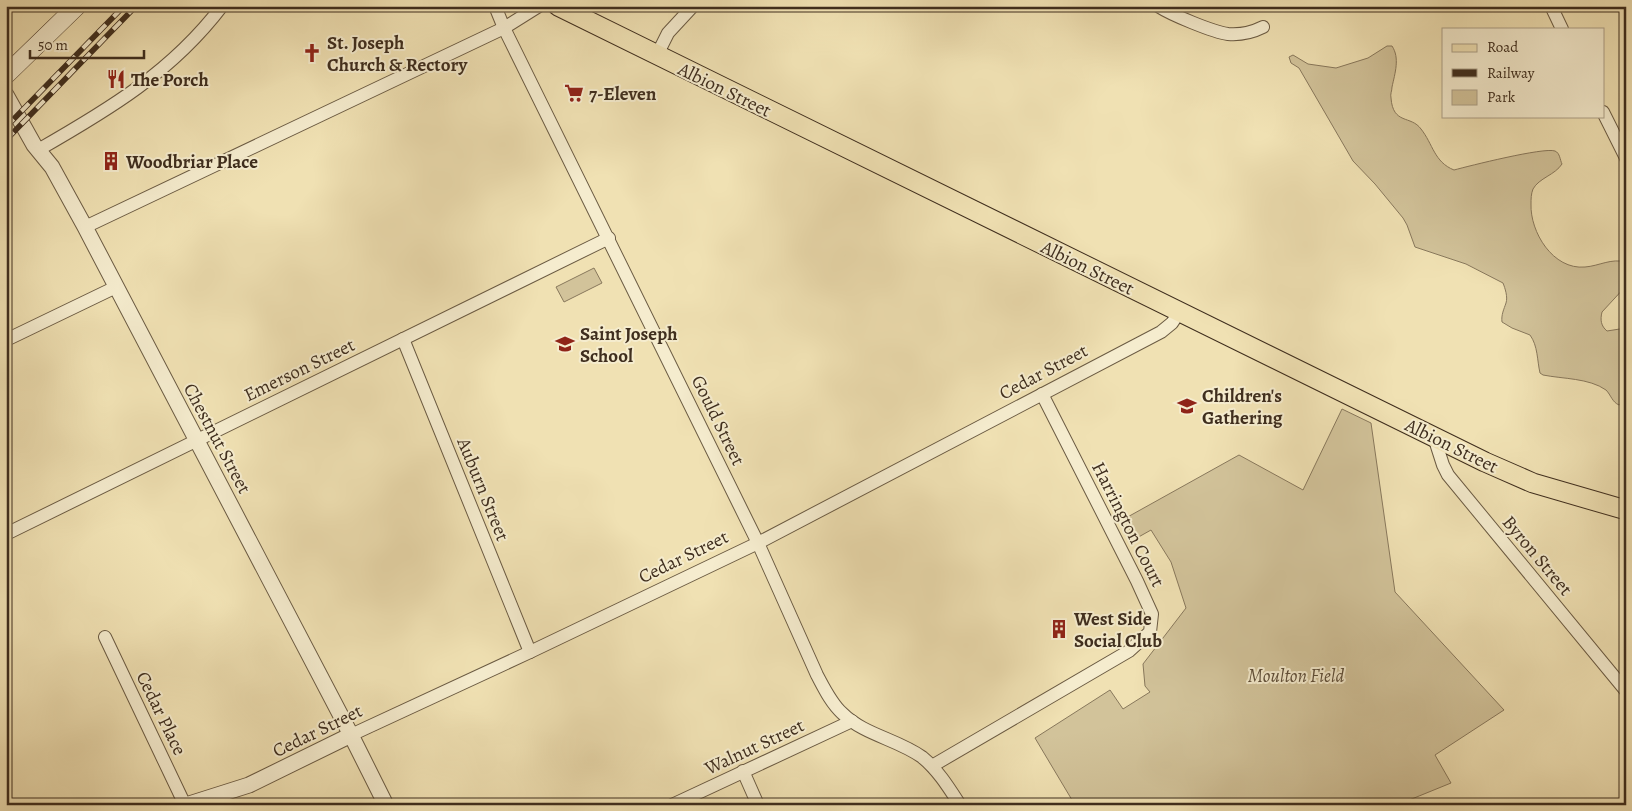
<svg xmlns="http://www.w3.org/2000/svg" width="1632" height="811" viewBox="0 0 1632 811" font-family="Alegreya,serif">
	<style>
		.green { fill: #d2c39a; stroke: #88785c }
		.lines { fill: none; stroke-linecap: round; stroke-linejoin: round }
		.minor-casing { stroke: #6b5b43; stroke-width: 14 }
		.tertiary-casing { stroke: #6b5b43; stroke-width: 17 }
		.secondary-casing { stroke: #3f2e1e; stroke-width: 19 }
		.primary-casing { stroke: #3f2e1e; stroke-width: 21 }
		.minor { stroke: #f5ecce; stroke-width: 12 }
		.tertiary { stroke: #f5ecce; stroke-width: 15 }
		.secondary { stroke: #f5ecce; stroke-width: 18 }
		.primary { stroke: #f0e1b3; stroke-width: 19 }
		.rail-casing { stroke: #3f2e1e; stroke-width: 5.5 }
		.rail { stroke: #f5ecce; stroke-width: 4; stroke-dasharray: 11; stroke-linecap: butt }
		.labels { text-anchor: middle; stroke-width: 4; stroke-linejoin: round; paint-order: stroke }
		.poi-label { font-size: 19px; font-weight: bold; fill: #3f2e1e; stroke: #f5ecce; text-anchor: start }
		.street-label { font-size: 19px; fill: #3f2e1e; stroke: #f5ecce }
		.park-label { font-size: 19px; font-style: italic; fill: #5c4c37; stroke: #f5ecce }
	</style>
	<rect width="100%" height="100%" fill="#f0e1b3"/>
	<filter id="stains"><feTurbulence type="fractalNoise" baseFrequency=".004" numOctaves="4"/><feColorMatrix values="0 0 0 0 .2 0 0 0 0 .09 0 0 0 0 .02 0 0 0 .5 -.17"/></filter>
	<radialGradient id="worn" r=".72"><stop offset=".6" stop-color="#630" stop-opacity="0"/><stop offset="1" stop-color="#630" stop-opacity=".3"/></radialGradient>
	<!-- green -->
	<g class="green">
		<path d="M1387 46H1392C1400 58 1395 73 1392 87 1392 91 1390 94 1391 98 1393 125 1411 115 1421 129 1433 144 1434 162 1454 170 1469 166 1544 147 1555 151 1560 153 1560 160 1562 164 1555 175 1539 178 1533 189 1531 194 1531 199 1531 204 1530 232 1553 270 1585 267 1599 266 1611 258 1626 262V286L1602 312C1600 320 1601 326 1607 331L1626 328V401L1619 405C1612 402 1611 395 1606 390 1589 378 1563 379 1543 375L1540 373C1537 360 1538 346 1530 335L1512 328 1502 322C1501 315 1504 309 1506 303 1508 297 1505 288 1503 283L1466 264 1415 247 1407 225 1403 218 1375 184 1353 161 1299 68 1291 63 1289 57 1293 55 1308 64 1336 68 1368 58Z"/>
		<polygon points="594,268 602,283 564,302 556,287"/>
		<polygon points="1342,409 1371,423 1395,592 1504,710 1435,755 1451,783 1397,805 1075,805 1035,738 1110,690 1123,709 1150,692 1145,686 1143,664 1186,608 1171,562 1151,530 1135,539 1124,519 1239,455 1303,490"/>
	</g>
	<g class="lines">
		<!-- minor casing -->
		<g class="minor-casing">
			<g id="minor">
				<path d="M495 6 504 28 758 543 817 675C824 688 831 703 842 713 864 735 897 739 922 757 938 770 949 788 960 805"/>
				<path d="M1158 6C1172 15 1213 32 1228 34 1240 35 1253 32 1263 27"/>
				<polyline points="1551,6 1562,29"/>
				<polyline points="657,55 668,33 693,6"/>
				<polyline points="1603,112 1626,158"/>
				<path d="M38 150C108 110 172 72 222 6"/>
				<polyline points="85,227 504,28 539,6"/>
				<polyline points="403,339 530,652"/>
				<polyline points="6,340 116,287"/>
				<polyline points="1434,437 1443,465 1448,475 1626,691"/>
				<polyline points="6,534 609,238"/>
				<polyline points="105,637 185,805"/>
				<polyline points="351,735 530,652 758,543 1161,332 1172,323 1180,311"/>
				<polyline points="932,766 1129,651 1150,632 1152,614 1137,581 1042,394"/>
				<polyline points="743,771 758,805"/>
				<polyline points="672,805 852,721"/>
			</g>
		</g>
		<!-- tertiary casing -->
		<g class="tertiary-casing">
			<g id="tertiary">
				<polyline points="6,95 34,145 52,167 85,227 351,735 386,805"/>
				<polyline points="186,805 249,785 351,735"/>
			</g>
		</g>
		<!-- secondary casing -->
		<g class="secondary-casing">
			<polyline id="secondary" points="6,75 77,6"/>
		</g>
		<!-- primary casing -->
		<g class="primary-casing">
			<polyline id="primary" points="558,6 1485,462 1533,483 1626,510"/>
		</g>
		<!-- minor -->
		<use href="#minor" class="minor"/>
		<!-- tertiary -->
		<use href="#tertiary" class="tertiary"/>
		<!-- secondary -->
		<use href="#secondary" class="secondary"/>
		<!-- primary -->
		<use href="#primary" class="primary"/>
		<!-- rail casing -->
		<g class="rail-casing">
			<g id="rail">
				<polyline points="6,127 124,6"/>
				<polyline points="6,140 136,6"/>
			</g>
		</g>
		<!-- rail -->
		<use href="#rail" class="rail"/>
	</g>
	<!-- icons -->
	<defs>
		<g id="church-bare" transform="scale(1.5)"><path d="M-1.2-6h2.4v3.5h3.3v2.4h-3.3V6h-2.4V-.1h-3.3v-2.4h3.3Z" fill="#8f2418" stroke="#f5ecce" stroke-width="2.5" paint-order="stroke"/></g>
		<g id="restaurant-bare" transform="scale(1.5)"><path d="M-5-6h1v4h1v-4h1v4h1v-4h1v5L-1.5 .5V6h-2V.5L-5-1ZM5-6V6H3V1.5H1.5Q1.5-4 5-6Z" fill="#8f2418" stroke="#f5ecce" stroke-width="2.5" paint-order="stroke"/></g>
		<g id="supermarket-bare" transform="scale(1.5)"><path d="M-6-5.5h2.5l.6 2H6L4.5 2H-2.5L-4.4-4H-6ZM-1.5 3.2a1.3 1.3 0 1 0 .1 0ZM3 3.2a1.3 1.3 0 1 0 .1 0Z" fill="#8f2418" stroke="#f5ecce" stroke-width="2.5" paint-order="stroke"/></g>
		<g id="building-bare" transform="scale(1.5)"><path d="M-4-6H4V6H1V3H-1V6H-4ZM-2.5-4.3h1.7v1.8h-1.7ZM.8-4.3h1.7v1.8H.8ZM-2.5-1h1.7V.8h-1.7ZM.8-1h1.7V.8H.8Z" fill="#8f2418" stroke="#f5ecce" stroke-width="2.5" paint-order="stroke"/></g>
		<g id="school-bare" transform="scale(1.5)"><path d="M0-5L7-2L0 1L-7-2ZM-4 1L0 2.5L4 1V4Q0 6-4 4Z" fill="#8f2418" stroke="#f5ecce" stroke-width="2.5" paint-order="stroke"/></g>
	</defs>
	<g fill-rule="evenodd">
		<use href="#church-bare" x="312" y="53"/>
		<use href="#restaurant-bare" x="116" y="79"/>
		<use href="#supermarket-bare" x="574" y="93"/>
		<use href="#building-bare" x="111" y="161"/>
		<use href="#school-bare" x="565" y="344"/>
		<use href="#school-bare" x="1187" y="406"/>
		<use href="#building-bare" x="1059" y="629"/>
	</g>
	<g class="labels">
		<!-- poi labels -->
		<g class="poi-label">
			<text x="327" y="49">St. Joseph<tspan x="327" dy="22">Church &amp; Rectory</tspan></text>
			<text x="131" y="86">The Porch</text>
			<text x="589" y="100">7-Eleven</text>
			<text x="126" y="168">Woodbriar Place</text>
			<text x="580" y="340">Saint Joseph<tspan x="580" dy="22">School</tspan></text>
			<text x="1202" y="402">Children's<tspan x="1202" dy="22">Gathering</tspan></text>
			<text x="1074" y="625">West Side<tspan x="1074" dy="22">Social Club</tspan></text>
		</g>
		<!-- street labels -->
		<g class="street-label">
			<text transform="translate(725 89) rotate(26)" y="7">Albion Street</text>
			<text transform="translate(1088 267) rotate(26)" y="7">Albion Street</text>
			<text transform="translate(299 369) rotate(-26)" y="7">Emerson Street</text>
			<text transform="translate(1043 371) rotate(-28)" y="7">Cedar Street</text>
			<text transform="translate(719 420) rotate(64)" y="7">Gould Street</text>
			<text transform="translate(218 438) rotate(62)" y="7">Chestnut Street</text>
			<text transform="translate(1452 445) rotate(26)" y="7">Albion Street</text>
			<text transform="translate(484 489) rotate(68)" y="7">Auburn Street</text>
			<text transform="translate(1129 524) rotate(63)" y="7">Harrington Court</text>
			<text transform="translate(1538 555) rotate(50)" y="7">Byron Street</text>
			<text transform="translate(683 556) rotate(-26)" y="7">Cedar Street</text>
			<text transform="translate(162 713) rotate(64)" y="7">Cedar Place</text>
			<text transform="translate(317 730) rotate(-26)" y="7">Cedar Street</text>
			<text transform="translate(754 746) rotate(-25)" y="7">Walnut Street</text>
		</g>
		<!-- park labels -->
		<g class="park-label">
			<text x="1296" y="682">Moulton Field</text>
		</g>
	</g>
	<!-- margin -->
	<rect width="1632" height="811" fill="none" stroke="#f0e1b3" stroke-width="25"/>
	<rect x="8" y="8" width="1617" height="796" fill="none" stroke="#3f2e1e" stroke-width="2.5"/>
	<rect x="12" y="12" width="1607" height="786" fill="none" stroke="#3f2e1e"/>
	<!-- legend -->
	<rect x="1442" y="28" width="162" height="90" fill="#f5ecce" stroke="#aca088"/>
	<rect x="1452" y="44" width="25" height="8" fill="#f0e1b3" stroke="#aca088"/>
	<text x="1487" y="52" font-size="15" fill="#3f2e1e">Road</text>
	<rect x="1452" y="69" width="25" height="8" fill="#3f2e1e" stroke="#aca088"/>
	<text x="1487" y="78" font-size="15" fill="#3f2e1e">Railway</text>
	<rect x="1452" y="90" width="25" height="15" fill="#d2c39a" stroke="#aca088"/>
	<text x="1487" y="102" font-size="15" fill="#3f2e1e">Park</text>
	<!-- scale -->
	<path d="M30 50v8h114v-8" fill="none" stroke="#3f2e1e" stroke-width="2.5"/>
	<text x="38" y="50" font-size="15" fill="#3f2e1e" stroke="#f5ecce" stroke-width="4" paint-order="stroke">50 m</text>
	<rect width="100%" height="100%" filter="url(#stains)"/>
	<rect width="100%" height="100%" fill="url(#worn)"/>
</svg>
